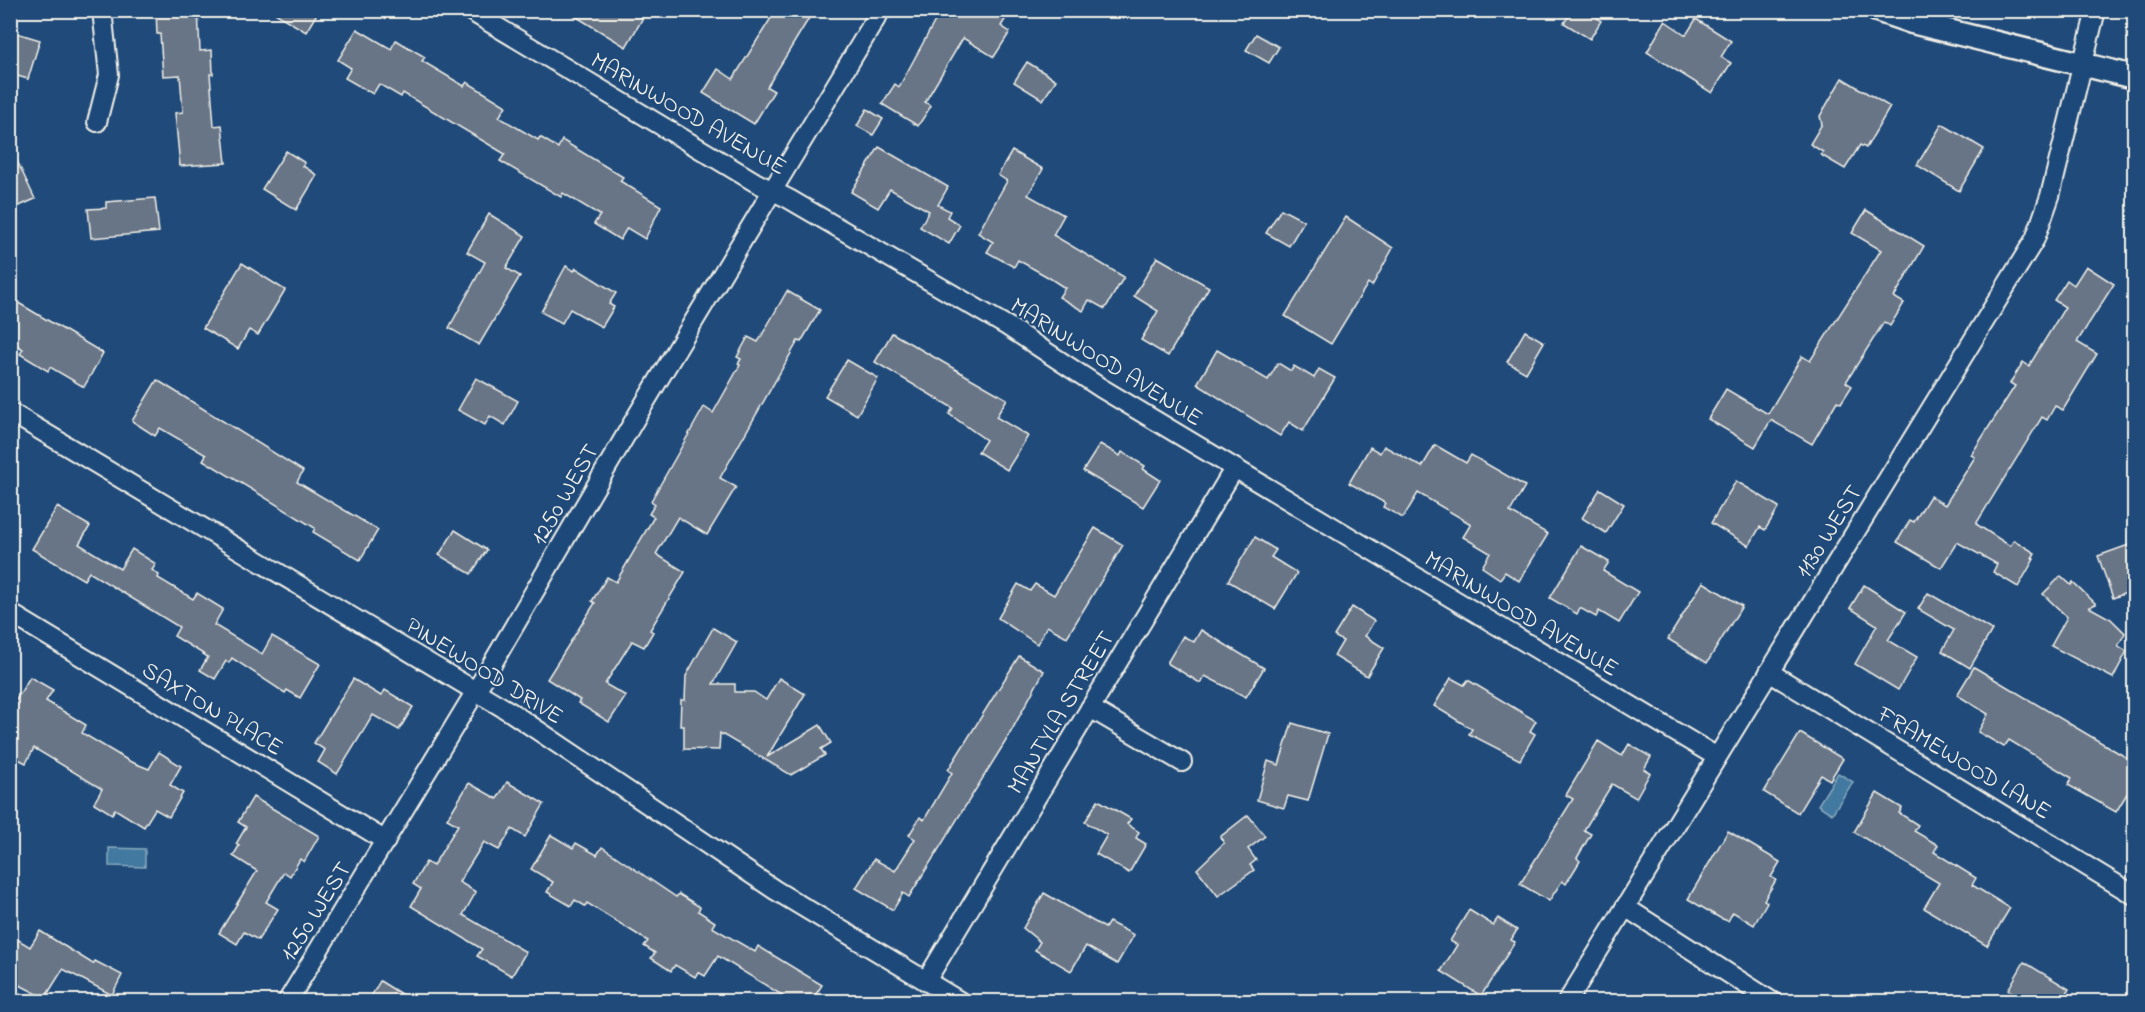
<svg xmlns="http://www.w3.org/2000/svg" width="2145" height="1012" viewBox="0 0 2145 1012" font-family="'Indie Flower',sans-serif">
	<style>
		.water { fill: #4379a0; stroke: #8aa9bd; stroke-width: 1.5 }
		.building { fill: #677487; stroke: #f4f1e8; stroke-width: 1.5 }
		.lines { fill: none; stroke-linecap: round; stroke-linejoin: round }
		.minor-casing { stroke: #f4f1e8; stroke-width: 22 }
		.tertiary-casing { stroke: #f4f1e8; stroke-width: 27 }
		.minor { stroke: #1f4a7a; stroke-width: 18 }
		.tertiary { stroke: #1f4a7a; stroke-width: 22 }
		.labels { text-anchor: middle; stroke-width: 4.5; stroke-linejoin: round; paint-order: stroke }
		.street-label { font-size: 24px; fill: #f4f1e8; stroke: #1f4a7a }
	</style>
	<rect width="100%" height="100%" fill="#1f4a7a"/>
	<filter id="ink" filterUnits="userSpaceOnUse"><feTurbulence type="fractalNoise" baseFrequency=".0167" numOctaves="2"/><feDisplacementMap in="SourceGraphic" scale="12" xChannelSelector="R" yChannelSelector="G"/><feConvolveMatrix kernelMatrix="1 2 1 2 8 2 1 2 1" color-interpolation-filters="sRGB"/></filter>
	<g filter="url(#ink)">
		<!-- water -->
		<g class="water">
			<polygon points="1838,773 1853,782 1832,814 1818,805"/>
			<polygon points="109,848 145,849 145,867 109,866"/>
		</g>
		<!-- building -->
		<g class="building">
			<polygon points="156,10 198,10 200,51 212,50 213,74 210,74 214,126 222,125 226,163 180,166 175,113 183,112 180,75 163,76 160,34 157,34"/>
			<polygon points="270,10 319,10 306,32"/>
			<polygon points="565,10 630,10 643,18 626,47"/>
			<polygon points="776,10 814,10 767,87 774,91 754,124 703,93 718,69 733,79"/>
			<polygon points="941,10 1011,10 1001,26 1010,32 994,57 963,38 925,102 931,106 918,126 882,104 895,84 899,87"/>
			<polygon points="1572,10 1602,10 1597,18 1601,21 1590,39 1564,23"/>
			<polygon points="1696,19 1731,41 1721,57 1731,63 1712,93 1647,52 1665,21 1686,35"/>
			<polygon points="357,29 391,49 396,40 425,57 422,61 464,86 467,82 506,106 499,117 538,140 540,137 558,148 562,140 623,177 620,181 661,206 645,239 627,228 620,240 594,224 600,215 563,193 561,197 500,161 505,154 403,93 401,97 379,84 373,94 345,78 351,68 338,60"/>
			<polygon points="10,31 40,40 28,79 10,74"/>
			<polygon points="1256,34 1279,47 1269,63 1246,50"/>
			<polygon points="1027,62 1056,80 1043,100 1014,82"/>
			<polygon points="1842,78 1890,107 1866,148 1860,145 1845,169 1821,155 1823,152 1810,144 1822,124 1820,116"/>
			<polygon points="867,109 883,119 873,135 857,126"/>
			<polygon points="1942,124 1984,149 1959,191 1917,165"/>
			<polygon points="10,146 35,199 10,210"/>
			<polygon points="879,147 948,187 938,205 950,211 947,217 960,225 949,244 920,227 929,211 890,189 878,208 851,192"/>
			<polygon points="286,151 305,163 303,166 317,175 296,210 262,189"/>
			<polygon points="1012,151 1043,169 1028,195 1064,215 1053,235 1124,277 1105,309 1089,300 1083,311 1059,297 1065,288 1048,277 1018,260 1014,267 987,252 993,242 978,233 1007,181 998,175"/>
			<polygon points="155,198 159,232 91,238 88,209 106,208 106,202"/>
			<polygon points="1281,209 1304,221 1289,246 1266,233"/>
			<polygon points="1866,210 1924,246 1894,297 1904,303 1890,326 1884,322 1846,382 1852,386 1841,403 1837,401 1812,444 1771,420 1755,447 1708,419 1726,389 1768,414 1802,356 1810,361 1881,250 1852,233"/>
			<polygon points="489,214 525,236 506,268 520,276 479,345 449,328 485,262 467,252"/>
			<polygon points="1346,217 1393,248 1372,286 1368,283 1331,344 1285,316"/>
			<polygon points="1157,257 1209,287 1168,356 1141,340 1158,311 1134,296"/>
			<polygon points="242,263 285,290 258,335 249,330 238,349 203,328"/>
			<polygon points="566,266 574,271 576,268 616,293 609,304 614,307 602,327 570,309 562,323 541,312"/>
			<polygon points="2086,266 2114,284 2077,342 2097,354 2063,410 2055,406 2047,420 2042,417 1976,524 2010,546 2014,540 2035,553 2032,558 2034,559 2018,587 1993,572 1997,564 1957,542 1941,568 1897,542 1910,520 1914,522 1930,496 1945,505 1975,457 1971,455 2015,386 2010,383 2023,362 2029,366 2065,307 2054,300 2067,280 2074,285"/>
			<polygon points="787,291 820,310 801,342 798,341 720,478 736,487 707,535 678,517 656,554 685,572 650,630 653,632 644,647 632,641 605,684 626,696 609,722 578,703 580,700 547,679 595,603 592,601 607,577 616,582 654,517 649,514 655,504 651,501 704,407 713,413 740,365 738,364 741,359 737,357 748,337 758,342"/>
			<polygon points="10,298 103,353 84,387 50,367 48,371 20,354 23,349 10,341"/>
			<polygon points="1525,331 1544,342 1526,373 1507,362"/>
			<polygon points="892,333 1007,399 996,417 1028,436 1007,470 978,452 986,440 949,414 953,408 875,362"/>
			<polygon points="1217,350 1268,380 1278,363 1291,371 1294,366 1314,378 1319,369 1335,378 1303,431 1289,422 1280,436 1197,384"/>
			<polygon points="847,360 878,378 857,415 825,396"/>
			<polygon points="476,378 518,401 505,425 490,416 485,425 458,410"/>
			<polygon points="157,380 303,471 297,482 378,530 360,560 313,532 315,528 203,460 206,455 160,428 155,436 132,421"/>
			<polygon points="1100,444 1120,456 1122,452 1145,466 1143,469 1160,480 1143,507 1083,471"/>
			<polygon points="1435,445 1466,463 1471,455 1525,486 1510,512 1548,534 1519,581 1505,572 1500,579 1482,567 1490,553 1463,537 1471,524 1418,493 1403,518 1383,507 1385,503 1349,483 1370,447 1380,453 1384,446 1422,467"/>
			<polygon points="1736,481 1779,507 1765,530 1760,527 1749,546 1711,523"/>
			<polygon points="1600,489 1624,504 1606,533 1582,518"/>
			<polygon points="57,507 90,526 79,544 120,569 132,549 156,564 152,570 159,575 158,578 193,599 197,593 223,609 214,625 262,654 272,636 320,664 300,698 287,690 285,693 232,658 229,663 226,661 215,679 200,670 208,657 174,636 179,627 89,572 84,580 32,549"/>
			<polygon points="1095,528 1123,545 1067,637 1047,626 1037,644 998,618 1018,584 1030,591 1035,584 1054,595"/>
			<polygon points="455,530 487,550 471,574 439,555"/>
			<polygon points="1255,537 1276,550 1271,557 1297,573 1275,609 1228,581"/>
			<polygon points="2134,543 2134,590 2113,598 2098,556"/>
			<polygon points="1581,546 1609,562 1603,571 1638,592 1619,623 1599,611 1596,617 1580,608 1577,614 1550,598"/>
			<polygon points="2061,576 2071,585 2073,582 2096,604 2089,607 2111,619 2125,633 2118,646 2127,651 2113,678 2051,646 2067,617 2043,594"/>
			<polygon points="1703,582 1742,606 1707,663 1668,639"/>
			<polygon points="1864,585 1906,612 1888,640 1917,657 1898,690 1855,664 1877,625 1850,608"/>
			<polygon points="1928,593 1992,630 1970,668 1942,651 1954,630 1918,609"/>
			<polygon points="1352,607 1374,621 1365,636 1384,648 1367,676 1334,656 1343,641 1334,636"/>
			<polygon points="713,628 737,642 713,684 735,684 735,692 754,692 766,700 779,678 805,694 767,757 820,725 831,743 821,749 825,755 791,775 720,733 719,750 684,749 684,726 680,726 681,700 685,700 686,676"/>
			<polygon points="1201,630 1264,668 1246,697 1205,676 1200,683 1167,663 1183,636 1194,642"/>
			<polygon points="1019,656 1044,671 1007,739 909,897 903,893 893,910 856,888 874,859 895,871 915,839 909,835 920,817 924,820 952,773 948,770"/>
			<polygon points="1974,667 2134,762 2134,782 2116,812 2068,785 2072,778 2009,740 2004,747 1978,732 1988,714 1957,695"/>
			<polygon points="30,677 53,690 46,701 86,725 82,733 129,761 149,769 159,752 181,766 170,785 183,793 169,817 155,809 144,827 115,809 112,814 94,803 102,789 34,748 26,763 10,755 10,696 16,700"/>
			<polygon points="1451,678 1464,685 1468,680 1536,721 1530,731 1535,734 1520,760 1469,734 1472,729 1434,706"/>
			<polygon points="353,679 381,696 385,690 413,707 399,730 373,715 337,774 318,762 325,750 314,743"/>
			<polygon points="1292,723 1328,734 1308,801 1288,796 1284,808 1257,800 1268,761 1279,765"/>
			<polygon points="1800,733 1843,759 1830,780 1821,775 1798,813 1764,792"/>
			<polygon points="1598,741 1622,756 1629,744 1651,757 1644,769 1650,773 1636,798 1612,784 1584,830 1591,834 1577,858 1580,861 1566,884 1562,881 1549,901 1520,884 1573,799 1566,795"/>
			<polygon points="507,782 544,804 525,837 512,829 499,850 484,842 459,882 476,892 463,915 526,952 512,976 477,956 482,949 411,906 421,889 413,884 426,862 433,866 458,825 447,819 469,783 497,799"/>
			<polygon points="1877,793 1902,808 1899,813 1918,825 1914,831 1938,845 1934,852 1976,878 1972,885 2010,908 1987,946 1924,908 1939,883 1854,832"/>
			<polygon points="253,797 319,836 304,862 300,859 290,876 284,872 266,902 278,909 258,940 244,932 237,944 219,933 257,871 233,856 239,846 236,844 246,827 238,822"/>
			<polygon points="1098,800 1131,819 1127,824 1139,832 1136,838 1146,844 1129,873 1096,854 1107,835 1085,822"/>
			<polygon points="1248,815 1265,836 1248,849 1256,860 1250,865 1254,870 1218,896 1197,869 1224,843 1220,837"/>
			<polygon points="1728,831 1780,862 1771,877 1776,880 1764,900 1767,902 1754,925 1733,912 1728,921 1720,918 1688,899"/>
			<polygon points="551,835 573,848 576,843 597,855 602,847 676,897 679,894 700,907 698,911 715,922 712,927 755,952 758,946 822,985 811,1002 793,1002 718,956 705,976 698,972 695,977 675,965 671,971 651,958 655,953 644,946 648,941 587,903 585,906 575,900 571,906 547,892 553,882 531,869"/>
			<polygon points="1044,893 1105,928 1109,922 1134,935 1117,964 1086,946 1071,971 1035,950 1040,942 1023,928"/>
			<polygon points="1469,910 1493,925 1498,918 1517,930 1511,940 1515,942 1481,996 1441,971 1457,945 1450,941"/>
			<polygon points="40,931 93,964 95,961 122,975 112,995 63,969 45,998 10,980 10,949 17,939 30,947"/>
			<polygon points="2024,962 2069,989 2062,1002 2027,1002 2008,990"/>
			<polygon points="380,981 414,1002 368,1002"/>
		</g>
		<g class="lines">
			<!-- minor casing -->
			<g class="minor-casing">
				<g id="minor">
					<polyline points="469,10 755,182 789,199 1007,326 1101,388 1717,757"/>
					<polyline points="97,122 109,75 102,10"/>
					<polyline points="10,412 512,713 775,890 961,1002"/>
					<polyline points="15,616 386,841"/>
					<polyline points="1769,672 2134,895"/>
					<polyline points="1090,708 1182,762"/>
					<polyline points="1625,907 1773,1002"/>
					<polyline points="926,981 1234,469"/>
					<polyline points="287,1002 488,671 638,414 881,10"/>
					<polyline points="1567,1002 2035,239 2050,196 2096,10"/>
				</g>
			</g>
			<!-- tertiary casing -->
			<g class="tertiary-casing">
				<polyline id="tertiary" points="1877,10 1912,22 2134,77"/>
			</g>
			<!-- minor -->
			<use href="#minor" class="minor"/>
			<!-- tertiary -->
			<use href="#tertiary" class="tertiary"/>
		</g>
	</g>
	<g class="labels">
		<!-- street labels -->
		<g class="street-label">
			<text transform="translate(689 113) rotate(30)" y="8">MARINWOOD AVENUE</text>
			<text transform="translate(1107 361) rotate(32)" y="8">MARINWOOD AVENUE</text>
			<text transform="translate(564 494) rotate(-60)" y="8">1250 WEST</text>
			<text transform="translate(1828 531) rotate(-58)" y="8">1130 WEST</text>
			<text transform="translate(1522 613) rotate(31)" y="8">MARINWOOD AVENUE</text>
			<text transform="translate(485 670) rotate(32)" y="8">PINEWOOD DRIVE</text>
			<text transform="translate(213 708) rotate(31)" y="8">SAXTON PLACE</text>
			<text transform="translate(1060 712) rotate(-59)" y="8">MANTYLA STREET</text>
			<text transform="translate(1965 762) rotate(31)" y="8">FRAMEWOOD LANE</text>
			<text transform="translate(315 911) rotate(-58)" y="8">1250 WEST</text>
		</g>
	</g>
	<!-- margin -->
	<rect width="2145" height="1012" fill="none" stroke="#1f4a7a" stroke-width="36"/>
	<rect x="18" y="18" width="2109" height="976" fill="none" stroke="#f4f1e8" stroke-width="2" filter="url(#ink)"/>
</svg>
